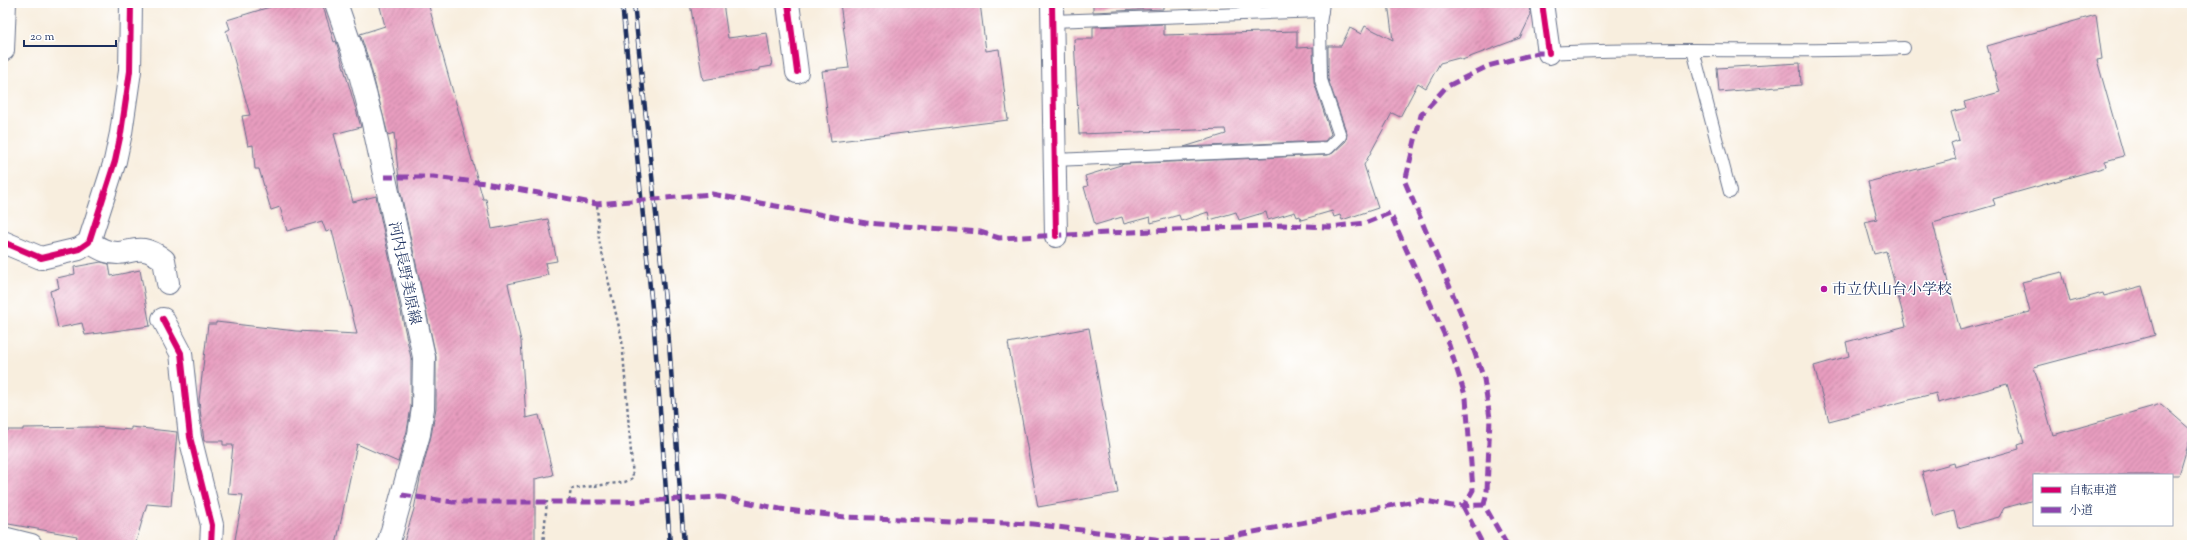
<svg xmlns="http://www.w3.org/2000/svg" width="2195" height="548" viewBox="0 0 2195 548" font-family="'Sorts Mill Goudy','Noto Serif JP',serif">
	<style>
		.building { fill: url(#building-hatch) }
		.lines { fill: none; stroke-linecap: round; stroke-linejoin: round }
		.service-casing { stroke: #68728b; stroke-width: 14 }
		.minor-casing { stroke: #68728b; stroke-width: 24 }
		.tertiary-casing { stroke: #68728b; stroke-width: 24 }
		.secondary-casing { stroke: #68728b; stroke-width: 24 }
		.path { stroke: #68728b; stroke-width: 2.5; stroke-dasharray: 3 3; stroke-linecap: butt }
		.service { stroke: #fff; stroke-width: 12 }
		.minor { stroke: #fff; stroke-width: 22 }
		.tertiary { stroke: #fff; stroke-width: 22 }
		.secondary { stroke: #fff; stroke-width: 22 }
		.rail-casing { stroke: #1b2f5e; stroke-width: 4.5 }
		.rail { stroke: #fff; stroke-width: 3; stroke-dasharray: 9; stroke-linecap: butt }
		.quiet { stroke: #8e44ad; stroke-width: 5; stroke-dasharray: 10 5; stroke-linecap: butt }
		.cycleway-casing { stroke: #fff; stroke-width: 8 }
		.cycleway { stroke: #d6006c; stroke-width: 6 }
		.poi-dot { fill: #b5179e; stroke: #fff; stroke-width: 1.5 }
		.labels { text-anchor: middle; stroke-width: 3; stroke-linejoin: round; paint-order: stroke }
		.street-label { font-size: 15px; fill: #1b2f5e; stroke: #fff }
		.poi-label { font-size: 15px; fill: #1b2f5e; stroke: #fff; text-anchor: start }
	</style>
	<defs>
		<pattern id="building-hatch" width="6" height="6" patternUnits="userSpaceOnUse"><rect width="6" height="6" fill="#e89dbf"/><path d="M-1 1l2-2M0 6l6-6M5 7l2-2" fill="none" stroke="#bb809e"/></pattern>
	</defs>
	<rect width="100%" height="100%" fill="#fff"/>
	<filter id="ink" filterUnits="userSpaceOnUse"><feTurbulence type="fractalNoise" baseFrequency=".025" numOctaves="2"/><feDisplacementMap in="SourceGraphic" scale="8" xChannelSelector="R" yChannelSelector="G"/><feConvolveMatrix kernelMatrix="1 2 1 2 8 2 1 2 1" color-interpolation-filters="sRGB"/></filter>
	<filter id="wash" filterUnits="userSpaceOnUse"><feTurbulence type="fractalNoise" baseFrequency=".012" numOctaves="4" result="noise"/><feDisplacementMap in="SourceGraphic" scale="16" xChannelSelector="R" yChannelSelector="G"/><feGaussianBlur stdDeviation="0.9" result="paint"/><feColorMatrix in="noise" values="0 0 0 0 0 0 0 0 0 0 0 0 0 0 0 0 0 1.4 0 .05"/><feComposite in="paint" operator="in"/></filter>
	<g filter="url(#wash)">
		<rect width="100%" height="100%" fill="#f8eede"/>
		<g id="blocks">
			<!-- building -->
			<g class="building">
				<polygon points="283,3 322,3 334,42 336,41 361,127 334,134 353,202 376,196 411,358 411,407 407,431 398,462 357,444 336,545 234,545 243,495 228,494 233,445 223,445 223,441 204,441 199,401 208,324 216,324 216,322 296,331 357,334 332,230 326,232 322,221 287,231 280,207 271,210 259,169 255,169 253,145 248,146 242,116 250,115 226,31 230,29 227,20"/>
				<polygon points="379,3 428,3 483,199 486,199 492,229 548,219 557,261 545,263 548,275 508,284 521,341 526,418 539,415 553,475 535,479 535,545 403,545 414,509 421,474 431,436 436,408 436,357 400,189 394,133 388,135 370,64 360,34 385,26"/>
				<polygon points="690,3 723,3 728,38 767,33 772,66 760,68 760,70 703,80"/>
				<polygon points="840,3 980,3 986,51 999,49 1008,120 831,142 822,71 849,68"/>
				<polygon points="1093,3 1163,3 1163,9 1093,12"/>
				<polygon points="1388,3 1530,3 1531,15 1520,38 1462,60 1459,58 1440,63 1426,88 1418,83 1400,117 1392,113 1364,165 1378,208 1342,220 1340,215 1334,217 1332,211 1301,220 1300,216 1297,217 1295,212 1268,220 1266,212 1239,220 1236,212 1210,220 1208,212 1181,221 1179,215 1151,223 1150,217 1124,224 1122,217 1095,225 1084,187 1088,186 1085,176 1124,164 1328,155 1333,153 1346,141 1347,134 1328,79 1328,46 1341,46 1350,28 1361,34 1365,26 1393,40"/>
				<polygon points="2096,15 2102,59 2097,60 2124,156 2105,161 2106,167 1993,199 1995,205 1933,223 1960,330 2030,312 2022,282 2062,272 2070,302 2103,293 2104,296 2142,286 2155,335 2034,367 2053,435 2161,404 2192,431 2179,475 2034,475 2034,500 2004,508 1999,517 1958,528 1954,511 1934,517 1922,472 1954,463 1955,467 2019,449 2018,445 2024,443 2007,384 1938,403 1936,393 1829,421 1814,366 1849,356 1846,342 1906,326 1886,251 1874,254 1865,222 1877,219 1868,182 1956,159 1951,143 1959,140 1951,112 1966,108 1964,102 2000,92 1987,46"/>
				<polygon points="1164,24 1164,35 1297,31 1297,48 1313,47 1314,82 1331,134 1325,141 1184,147 1226,134 1225,129 1079,134 1074,39 1093,39 1093,27"/>
				<polygon points="1800,63 1801,85 1719,92 1717,68"/>
				<polygon points="101,262 109,264 111,276 140,270 150,326 85,335 82,323 58,328 50,291 59,288 57,278 75,274 74,267"/>
				<polygon points="1089,328 1118,493 1038,507 1008,343"/>
				<polygon points="94,427 131,430 131,427 177,432 171,506 147,504 135,545 75,545 77,536 3,523 3,430 23,430 23,428"/>
			</g>
		</g>
	</g>
	<g filter="url(#ink)">
		<use href="#blocks" fill-opacity="0" stroke="#68728b" stroke-width="1"/>
		<g class="lines">
			<!-- service casing -->
			<g class="service-casing">
				<g id="service">
					<polyline points="1052,21 1322,11"/>
					<polyline points="1693,50 1730,192"/>
					<path d="M1549 53C1667 46 1785 54 1904 48"/>
					<polyline points="1055,160 1328,148 1340,136 1321,80 1320,24 1323,3"/>
				</g>
			</g>
			<!-- minor casing -->
			<g class="minor-casing">
				<g id="minor">
					<polyline points="1052,3 1056,236"/>
					<polyline points="1542,3 1549,53"/>
					<polyline points="3,50 5,3"/>
					<polyline points="3,242 41,258 79,249 89,242 115,161 121,133 130,71 131,3"/>
					<path d="M89 242C94 245 100 249 106 251 130 259 135 238 164 260L168 283"/>
					<polyline points="163,319 181,353 190,437 212,525 211,545"/>
					<polyline points="3,538 31,545"/>
				</g>
			</g>
			<!-- tertiary casing -->
			<g class="tertiary-casing">
				<polyline id="tertiary" points="788,3 797,72"/>
			</g>
			<!-- secondary casing -->
			<g class="secondary-casing">
				<polyline id="secondary" points="336,3 358,67 372,119 424,357 423,408 419,434 388,545"/>
			</g>
			<!-- path -->
			<g class="path">
				<polyline points="569,501 571,489 625,482 633,478 622,340 599,240 597,204"/>
				<polyline points="543,545 547,501"/>
			</g>
			<!-- service -->
			<use href="#service" class="service"/>
			<!-- minor -->
			<use href="#minor" class="minor"/>
			<!-- tertiary -->
			<use href="#tertiary" class="tertiary"/>
			<!-- secondary -->
			<use href="#secondary" class="secondary"/>
			<!-- rail casing -->
			<g class="rail-casing">
				<g id="rail">
					<polyline points="622,3 654,328 670,545"/>
					<polyline points="634,3 668,329 684,545"/>
				</g>
			</g>
			<!-- rail -->
			<use href="#rail" class="rail"/>
			<!-- quiet -->
			<g class="quiet">
				<polyline points="384,177 433,177 485,183 597,204 712,194 866,223 980,232 999,238 1284,225 1330,227 1365,223 1390,213 1449,345 1466,398 1473,490 1464,506"/>
				<polyline points="402,495 453,502 624,502 721,497 780,509 845,517 1033,524 1162,540 1217,539 1420,500 1452,506 1484,505"/>
				<polyline points="1463,506 1483,545"/>
				<polyline points="1507,545 1484,505 1487,491 1490,418 1484,379 1460,311 1405,182 1421,115 1446,87 1488,66 1538,53 1549,53"/>
			</g>
			<!-- cycleway casing -->
			<g class="cycleway-casing">
				<g id="cycleway">
					<polyline points="788,3 797,72"/>
					<polyline points="1052,3 1056,236"/>
					<polyline points="1542,3 1549,53"/>
					<polyline points="3,242 41,258 79,249 89,242 115,161 121,133 130,71 131,3"/>
					<polyline points="163,319 181,353 190,437 212,525 211,545"/>
				</g>
			</g>
			<!-- cycleway -->
			<use href="#cycleway" class="cycleway"/>
		</g>
	</g>
	<!-- markers -->
	<circle class="poi-dot" cx="1824" cy="289" r="4"/>
	<g class="labels">
		<!-- street labels -->
		<g class="street-label">
			<text transform="translate(405 273) rotate(78)" y="5">河内長野美原線</text>
		</g>
		<!-- poi labels -->
		<g class="poi-label">
			<text x="1832" y="294">市立伏山台小学校</text>
		</g>
	</g>
	<!-- margin -->
	<rect width="2195" height="548" fill="none" stroke="#fff" stroke-width="16"/>
	<!-- legend -->
	<rect x="2033" y="474" width="140" height="52" fill="#ffffff" stroke="#a4acbf"/>
	<rect x="2041" y="487" width="20" height="6" fill="#d6006c" stroke="#a4acbf"/>
	<text x="2069" y="494" font-size="12" fill="#1b2f5e">自転車道</text>
	<rect x="2041" y="507" width="20" height="6" fill="#8e44ad" stroke="#a4acbf"/>
	<text x="2069" y="514" font-size="12" fill="#1b2f5e">小道</text>
	<!-- scale -->
	<path d="M24 40v6h92v-6" fill="none" stroke="#1b2f5e" stroke-width="2"/>
	<text x="30" y="40" font-size="12" fill="#1b2f5e" stroke="#ffffff" stroke-width="3" paint-order="stroke">20 m</text>
</svg>
